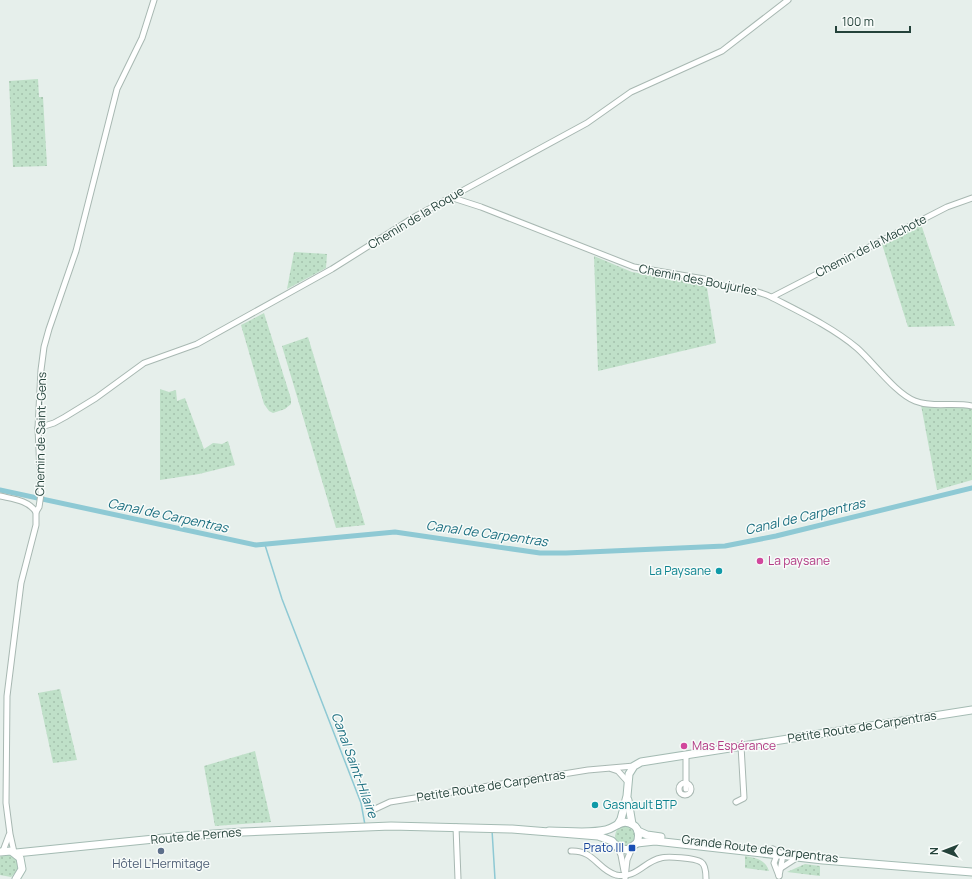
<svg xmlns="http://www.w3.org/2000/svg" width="972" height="879" viewBox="0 0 972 879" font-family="Manrope,sans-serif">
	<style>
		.grass { fill: url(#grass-dots) }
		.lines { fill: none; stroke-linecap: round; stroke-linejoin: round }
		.stream { stroke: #8ec9d4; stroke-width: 1.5 }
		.canal { stroke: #8ec9d4; stroke-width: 5 }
		.street-casing { stroke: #a8b8b2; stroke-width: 7 }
		.secondary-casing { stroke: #a4bbb3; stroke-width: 9 }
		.street { stroke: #fff; stroke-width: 5 }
		.secondary { stroke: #fff; stroke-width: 7 }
		.hotel-dot { fill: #d1479c; stroke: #f7fbf9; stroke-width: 1.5 }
		.culture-dot { fill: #0f9aa8; stroke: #f7fbf9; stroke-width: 1.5 }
		.transit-dot { fill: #1a4fb4; stroke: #f7fbf9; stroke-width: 1.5 }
		.service-dot { fill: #5c6f8a; stroke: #f7fbf9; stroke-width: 1.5 }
		.labels { text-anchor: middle; stroke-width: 3; stroke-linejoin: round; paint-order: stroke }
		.street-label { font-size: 12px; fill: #24423a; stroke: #f7fbf9 }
		.hotel-label { font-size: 12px; fill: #b23c85; stroke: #f7fbf9; text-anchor: start }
		.culture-label { font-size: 12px; fill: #0d838f; stroke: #f7fbf9; text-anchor: end }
		.transit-label { font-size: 12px; fill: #164399; stroke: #f7fbf9; text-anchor: end }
		.service-label { font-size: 12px; fill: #4e5e75; stroke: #f7fbf9 }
		.water-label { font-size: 13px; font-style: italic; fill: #1c6f80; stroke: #f7fbf9 }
	</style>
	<defs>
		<pattern id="grass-dots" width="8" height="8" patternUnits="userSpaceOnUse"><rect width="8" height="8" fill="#bfe0c8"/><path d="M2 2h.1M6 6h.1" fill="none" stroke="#a4c1ad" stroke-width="1.8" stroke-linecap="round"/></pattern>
	</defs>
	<rect width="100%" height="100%" fill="#e6efeb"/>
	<!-- grass -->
	<g class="grass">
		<polygon points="38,79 39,97 43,97 47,166 13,167 9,81"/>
		<polygon points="921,224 955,326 908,327 882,244"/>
		<polygon points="294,252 327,254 326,268 287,289"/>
		<polygon points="594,256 632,272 700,283 707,288 716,343 598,371"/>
		<polygon points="264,313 291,399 291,404 285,409 273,413 269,411 264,404 241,325"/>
		<polygon points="308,337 365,525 336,528 282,346"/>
		<polygon points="160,389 169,392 176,390 177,401 185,398 204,449 213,443 222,444 228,441 235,465 199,474 160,480"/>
		<polygon points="921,405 972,408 972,480 937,490"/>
		<polygon points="60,689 77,760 53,763 38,693"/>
		<polygon points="255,751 271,822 215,826 204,766"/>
		<circle cx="625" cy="836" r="10"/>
		<polygon points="3,855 10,855 18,862 19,869 11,877 0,875 0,857"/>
		<path d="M745 856C755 858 765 859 769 871L745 868Z"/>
		<polygon points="805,864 820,866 820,876 787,872"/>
	</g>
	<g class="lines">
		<!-- stream -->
		<g class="stream">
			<polyline points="265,545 282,599 361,803 365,825"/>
			<polyline points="492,830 495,879"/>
		</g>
		<!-- canal -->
		<polyline class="canal" points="0,490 256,545 395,532 540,553 566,553 725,546 776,536 972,488"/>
		<!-- street casing -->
		<g class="street-casing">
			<g id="street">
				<path d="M450 197 481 207 634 267 704 279C721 289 750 286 771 297 800 312 832 327 857 348 873 362 896 394 915 401 932 408 954 402 972 406"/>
				<polyline points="772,297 947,207 972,198"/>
				<polyline points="38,428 54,423 65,417 96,398 144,363 197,344 332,269 416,216 587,123 631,92 722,51 788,0"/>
				<path d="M0 496C13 499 28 500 36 512"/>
				<polyline points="612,769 618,771 628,782"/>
				<circle cx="685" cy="789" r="6"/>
				<polyline points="686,789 686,755"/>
				<polyline points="736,802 744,798 741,746"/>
				<polyline points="375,809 390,802 588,770 634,766"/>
				<polyline points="456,827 458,879"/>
				<polyline points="618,848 621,855 624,871"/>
				<polyline points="773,849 783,855 779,876"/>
				<polyline points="3,851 9,835"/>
				<path d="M571 851C594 850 598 870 616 875 637 879 644 861 661 858 667 856 695 858 701 862 706 865 706 874 706 879"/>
				<polyline points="14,852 10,834 6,803 7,696 21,583 36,525 36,512 39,507 41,494 38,428 41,370 44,347 49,329 76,251 117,89 142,38 154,0"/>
				<polyline points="781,868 798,857"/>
				<polyline points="779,876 774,863 778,853 797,853"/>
				<polyline points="625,878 627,860 632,848"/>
			</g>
		</g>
		<!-- secondary casing -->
		<g class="secondary-casing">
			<g id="secondary">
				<polyline points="628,800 632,824"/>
				<polyline points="618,824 621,819 627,796 629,774 634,766 641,762 972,710"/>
				<polyline points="638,831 647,835 661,837"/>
				<polyline points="637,843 655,841 823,860 972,872"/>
				<polyline points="0,852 11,851 20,858 22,869 16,879"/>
				<path d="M16 853 184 836 243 832 391 826 512 829 598 836 612 841 618 848 627 850 637 843C640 835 639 826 629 823 620 820 615 828 606 830 588 834 568 831 549 831"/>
			</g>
		</g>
		<!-- street -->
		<use href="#street" class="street"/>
		<!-- secondary -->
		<use href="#secondary" class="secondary"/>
	</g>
	<!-- markers -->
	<g class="hotel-dot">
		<circle cx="760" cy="561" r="4"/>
		<circle cx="684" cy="746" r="4"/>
	</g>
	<g class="culture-dot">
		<circle cx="719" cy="571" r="4"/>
		<circle cx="595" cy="805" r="4"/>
	</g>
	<rect class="transit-dot" x="628" y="844" width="8" height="8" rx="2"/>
	<circle class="service-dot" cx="161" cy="851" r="4"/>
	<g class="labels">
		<!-- street labels -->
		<g class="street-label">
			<text transform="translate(416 218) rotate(-31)" y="4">Chemin de la Roque</text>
			<text transform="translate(871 246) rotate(-27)" y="4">Chemin de la Machote</text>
			<text transform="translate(698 280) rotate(11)" y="4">Chemin des Boujurles</text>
			<text transform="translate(41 434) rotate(-89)" y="4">Chemin de Saint-Gens</text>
			<text transform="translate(862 727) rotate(-9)" y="4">Petite Route de Carpentras</text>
			<text transform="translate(491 786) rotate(-9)" y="4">Petite Route de Carpentras</text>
			<text transform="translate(196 836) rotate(-5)" y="4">Route de Pernes</text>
			<text transform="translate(760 849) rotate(7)" y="4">Grande Route de Carpentras</text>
		</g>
		<!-- hotel labels -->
		<g class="hotel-label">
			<text x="768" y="565">La paysane</text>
			<text x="692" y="750">Mas Espérance</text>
		</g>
		<!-- culture labels -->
		<g class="culture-label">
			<text x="711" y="575">La Paysane</text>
			<text x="603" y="809" text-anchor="start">Gasnault BTP</text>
		</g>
		<!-- transit labels -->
		<g class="transit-label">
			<text x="624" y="852">Prato III</text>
		</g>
		<!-- service labels -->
		<g class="service-label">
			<text x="161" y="868">Hôtel L'Hermitage</text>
		</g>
		<!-- water labels -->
		<g class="water-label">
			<text transform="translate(168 515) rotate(12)" y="5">Canal de Carpentras</text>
			<text transform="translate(805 516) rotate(-13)" y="5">Canal de Carpentras</text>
			<text transform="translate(487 533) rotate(8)" y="5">Canal de Carpentras</text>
			<text transform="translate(355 765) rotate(70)" y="5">Canal Saint-Hilaire</text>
		</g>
	</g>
	<!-- north arrow -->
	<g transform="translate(944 851) rotate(270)" stroke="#f7fbf9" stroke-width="3" paint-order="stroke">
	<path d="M0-3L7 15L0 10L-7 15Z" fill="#24423a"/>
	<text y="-6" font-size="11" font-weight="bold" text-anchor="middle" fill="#24423a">N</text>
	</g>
	<!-- scale -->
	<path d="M836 26v6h74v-6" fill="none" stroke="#24423a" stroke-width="2"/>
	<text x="842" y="26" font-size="12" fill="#24423a" stroke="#f7fbf9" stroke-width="3" paint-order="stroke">100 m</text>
</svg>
